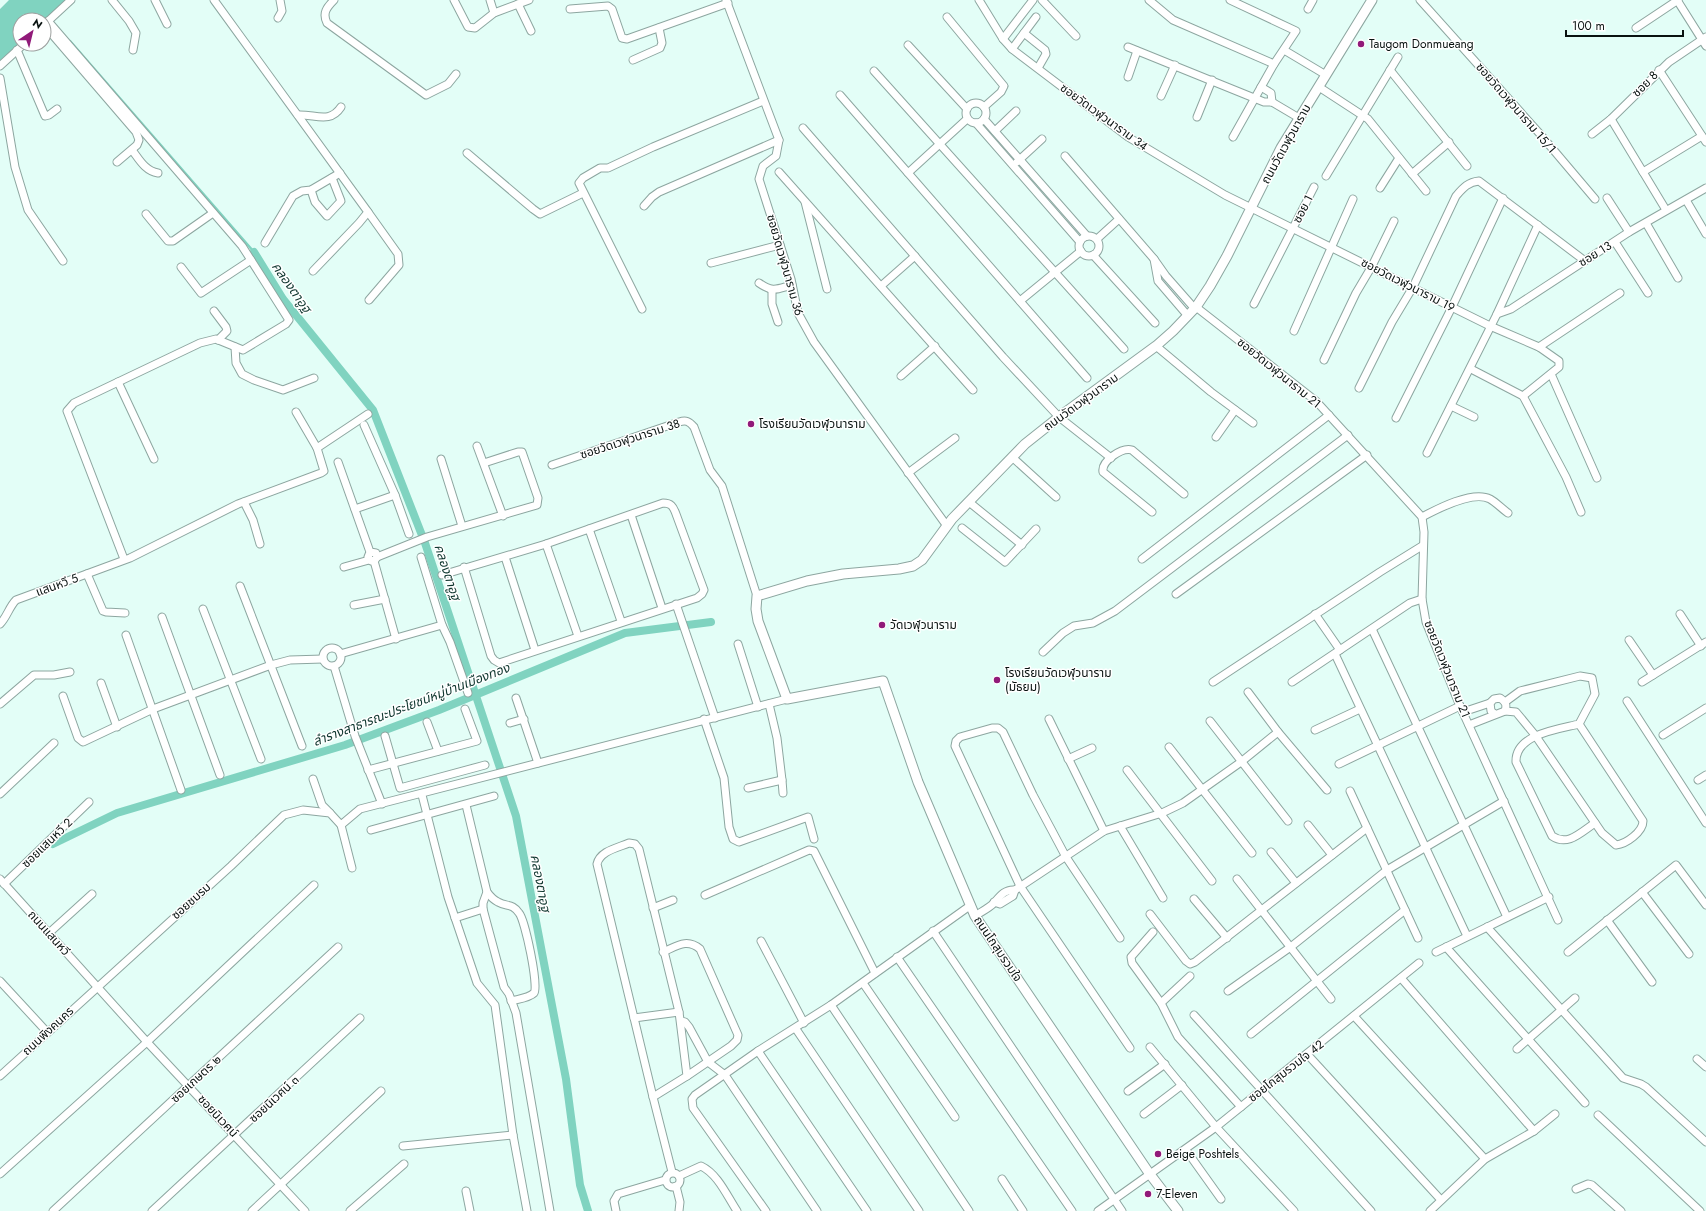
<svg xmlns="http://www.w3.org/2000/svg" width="1706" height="1211" viewBox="0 0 1706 1211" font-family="Jost,'Noto Sans Thai',sans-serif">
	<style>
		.water { fill: #80d3c0 }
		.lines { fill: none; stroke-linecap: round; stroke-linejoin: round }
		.stream { stroke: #80d3c0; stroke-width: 2.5 }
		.canal { stroke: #80d3c0; stroke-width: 8 }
		.minor-casing { stroke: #8da6a0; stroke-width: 9 }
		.tertiary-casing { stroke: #8da6a0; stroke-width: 11 }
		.minor { stroke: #fff; stroke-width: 7 }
		.tertiary { stroke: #fff; stroke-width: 9 }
		.poi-dot { fill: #911a79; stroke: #fff; stroke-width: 1.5 }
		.labels { text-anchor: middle; stroke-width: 3; stroke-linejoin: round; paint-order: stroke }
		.poi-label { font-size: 12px; fill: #091210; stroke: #fff; text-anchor: start }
		.street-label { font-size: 12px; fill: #091210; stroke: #fff }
		.water-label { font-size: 13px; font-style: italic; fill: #0e362e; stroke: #fff }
	</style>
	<rect width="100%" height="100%" fill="#e3fef7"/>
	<!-- water -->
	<polygon class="water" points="9,0 68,0 44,21 20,20 20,43 0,61 0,9"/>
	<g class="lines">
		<!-- stream -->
		<polyline class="stream" points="70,41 254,252"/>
		<!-- canal -->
		<g class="canal">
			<polyline points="254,252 283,299 373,410 425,543 516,816 566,1079 580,1185 588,1211"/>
			<polyline points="53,844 117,813 345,745 439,710 625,633 711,622"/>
		</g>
		<!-- minor casing -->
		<g class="minor-casing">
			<g id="minor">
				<polyline points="112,0 129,21 136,33 133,50"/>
				<polyline points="155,0 167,24"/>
				<polyline points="214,0 368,212 359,223 313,271"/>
				<path d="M334 0C327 7 322 13 327 23L426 95 448 84 456 74"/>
				<polyline points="454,0 468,27 475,28 494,13 529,0"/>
				<polyline points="490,0 494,13"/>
				<polyline points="726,0 779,140 776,156 763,166 759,179 791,279 798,313 814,342 947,526"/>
				<polyline points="979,0 1003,39 1012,49 1128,137 1225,195 1490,326 1539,347 1559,361 1559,367 1523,396"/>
				<polyline points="1042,0 1076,36"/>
				<polyline points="1149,0 1173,20 1274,64"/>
				<polyline points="1230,0 1296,31 1274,64 1233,137"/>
				<polyline points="1420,0 1540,134 1595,199"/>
				<polyline points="1677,0 1706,46"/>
				<polyline points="518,4 531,31"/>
				<polyline points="570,9 608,6 612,9 622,38 627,39 728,3"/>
				<polyline points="1308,9 1313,0"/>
				<polyline points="947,17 1004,86 1001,92 984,107"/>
				<polyline points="278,18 282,11 280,0"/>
				<polyline points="48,21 242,246 289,320 286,324 243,350 216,339 200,343 74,403 67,411 124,559"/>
				<polyline points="45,24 71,0"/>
				<polyline points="44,25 136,132 139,140 137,145 117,162"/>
				<polyline points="1636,28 1678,0"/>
				<polyline points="1024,33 1045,50 1046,54 1038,68"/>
				<polyline points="1003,39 1033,0"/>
				<polyline points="908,45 967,109"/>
				<polyline points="1128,47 1264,102 1272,102 1299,118"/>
				<polyline points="1012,49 1036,17"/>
				<polyline points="17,50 45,116 49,115 57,109"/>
				<polyline points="1284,50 1326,75"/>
				<polyline points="633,60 660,48 662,43 659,28"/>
				<polyline points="0,66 24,44"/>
				<polyline points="1390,70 1467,166"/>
				<polyline points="1659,70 1706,142"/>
				<polyline points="874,71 1124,349"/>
				<polyline points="1128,77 1137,51"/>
				<polyline points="0,78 15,167 28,210 63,261"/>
				<polyline points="1261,87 1271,93 1272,102"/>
				<polyline points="1319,87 1368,119 1426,191"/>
				<polyline points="840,95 1087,378"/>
				<polyline points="1161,96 1175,65"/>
				<circle cx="976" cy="113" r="10"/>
				<path d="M298 115C315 114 330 124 341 107"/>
				<polyline points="1197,117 1212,80"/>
				<polyline points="984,119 1087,236"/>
				<polyline points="1611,119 1666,210"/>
				<polyline points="976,123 1080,242"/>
				<polyline points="803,128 1003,357 1059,417 1111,458"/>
				<polyline points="995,131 1016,111"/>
				<polyline points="1592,134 1611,119 1669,62 1706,37"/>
				<path d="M132 150C139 159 145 171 158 173"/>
				<polyline points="467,153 533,209 540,214 583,193"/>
				<polyline points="1065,156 1154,259"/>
				<polyline points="1017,162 1042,139"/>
				<polyline points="779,172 973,390"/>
				<polyline points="1643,172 1702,136"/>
				<polyline points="908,173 967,119"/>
				<polyline points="1412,174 1449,142"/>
				<polyline points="1326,176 1398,57"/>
				<polyline points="1380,188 1399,158"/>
				<polyline points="311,190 315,202 327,216 341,201 332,178"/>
				<polyline points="1607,198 1629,232"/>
				<polyline points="1686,200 1706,234"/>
				<polyline points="805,202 827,289"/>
				<polyline points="644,206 652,197 659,192 779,140"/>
				<polyline points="368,212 398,254 399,265 369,300"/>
				<polyline points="146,214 168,241 173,241 213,213"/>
				<polyline points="1646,223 1678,278"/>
				<circle cx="1089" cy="246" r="10"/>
				<polyline points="1097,239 1119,219"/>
				<polyline points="1615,242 1648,293"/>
				<polyline points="265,243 293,196 302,191 311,190 340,173"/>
				<polyline points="1093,255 1155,323"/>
				<polyline points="711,263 780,245"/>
				<polyline points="181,267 201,293 251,260"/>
				<path d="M759 283C773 293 777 289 792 285"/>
				<polyline points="881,286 915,256"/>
				<polyline points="772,290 772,304 778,322"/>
				<polyline points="1020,301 1081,251"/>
				<polyline points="1254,304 1314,187"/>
				<polyline points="1196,307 1316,401 1422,517 1424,532 1422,599 1426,622 1460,706 1558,920"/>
				<polyline points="642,309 579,183 583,178 600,168 608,168 653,147 763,101"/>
				<polyline points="214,311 226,327 227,331 218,340"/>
				<polyline points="1497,314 1538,225"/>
				<polyline points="1188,316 1158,281 1154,259 1166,276 1195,309"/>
				<polyline points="1294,331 1353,199"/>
				<polyline points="1156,346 1211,392 1253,423"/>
				<polyline points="235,347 236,363 242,374 254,380 283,390 314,378"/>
				<polyline points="1539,347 1620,293"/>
				<polyline points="1324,360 1356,293 1372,266 1394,221"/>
				<polyline points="1471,369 1523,396 1566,477 1581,512"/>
				<polyline points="1551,374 1597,478"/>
				<polyline points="901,376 935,346"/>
				<polyline points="118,382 154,459"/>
				<path d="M1359 388 1392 322 1413 287 1456 196C1463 188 1468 182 1479 181L1585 261"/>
				<polyline points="1451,406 1474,417"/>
				<polyline points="296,412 317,448"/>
				<polyline points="1396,418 1452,307 1503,198"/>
				<polyline points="364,425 395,495 409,534"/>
				<polyline points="1216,437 1235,410"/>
				<polyline points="477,446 503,516"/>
				<polyline points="1427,453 1497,314 1511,309 1629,232 1706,188"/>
				<polyline points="1012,457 1056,497"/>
				<polyline points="441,459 462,526"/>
				<polyline points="338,462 370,552 368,557 371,561 375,560 377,557 376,553 370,552"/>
				<path d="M552 465 679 422C686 420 689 421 694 427L710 470 722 486 757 596"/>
				<polyline points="908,473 955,438"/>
				<polyline points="244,502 253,520 260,544"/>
				<polyline points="969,502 1022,545"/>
				<polyline points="355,509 395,495"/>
				<path d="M1152 512 1103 472C1101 461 1122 447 1132 450L1184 494"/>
				<polyline points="631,515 662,608"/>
				<path d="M1422 517C1437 509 1473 490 1490 499 1497 503 1502 509 1508 513"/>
				<polyline points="962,528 1005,562 1036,529"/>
				<polyline points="589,529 621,621"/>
				<polyline points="546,544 578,636"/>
				<polyline points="377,557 427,537 537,505 538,498 522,452 518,452 484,463"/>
				<polyline points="505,557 535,650"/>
				<polyline points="1142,559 1329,415"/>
				<polyline points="374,561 396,639"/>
				<polyline points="344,567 369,560"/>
				<polyline points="87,574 103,611 106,612 125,613"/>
				<path d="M442 575 546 544 663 503C671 503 673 506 676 514L704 590 702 594 697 598 499 663 494 660 491 656 464 567"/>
				<polyline points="240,586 302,746"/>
				<polyline points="1176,594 1367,455"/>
				<polyline points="676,604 715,718"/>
				<polyline points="354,605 385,599"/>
				<polyline points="203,609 261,759"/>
				<polyline points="1315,614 1340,650"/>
				<polyline points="1680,614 1701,646"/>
				<polyline points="162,617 220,775"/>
				<path d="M0 624C7 617 9 607 16 600L130 558 238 504 321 473 324 471 317 448 368 414"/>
				<polyline points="442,625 450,642 468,693"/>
				<polyline points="1372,629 1507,917"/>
				<polyline points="126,635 181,790"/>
				<polyline points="1629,640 1653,675"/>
				<polyline points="738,644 758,707"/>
				<circle cx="332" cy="657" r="9"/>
				<polyline points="1043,652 1063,633 1074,626 1093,623 1115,611 1348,435"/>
				<polyline points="340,654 442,625 421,557"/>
				<polyline points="1335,654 1467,936"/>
				<polyline points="334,666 355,736 382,804"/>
				<polyline points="1213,682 1380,572 1422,546"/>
				<polyline points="1292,682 1410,603 1422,599"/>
				<polyline points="1642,682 1706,642"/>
				<polyline points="101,683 117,727"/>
				<polyline points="63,696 78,738 83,742 153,709 271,665 290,660 323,659"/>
				<polyline points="516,698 538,763"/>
				<polyline points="1627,701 1706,823"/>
				<path d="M1505 702 1520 691 1580 676 1592 678 1595 694 1579 724C1559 729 1515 734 1516 762L1552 836C1568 847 1581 832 1595 823"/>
				<polyline points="0,704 34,675 54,675 70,672"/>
				<path d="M1505 711 1516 712 1535 735 1602 833 1616 845C1626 844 1643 832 1643 821L1579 724"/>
				<polyline points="1463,712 1490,703"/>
				<polyline points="704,719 724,778 729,827 733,839 739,842 808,817 814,839"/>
				<polyline points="1049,719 1104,831"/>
				<polyline points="1210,721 1288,821"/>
				<polyline points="427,722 438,751"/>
				<polyline points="510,723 524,719"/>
				<path d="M1469 725 1505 711C1507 705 1506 702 1500 698L1494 699 1490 703 1491 711 1495 714"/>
				<polyline points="1315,730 1360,709"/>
				<polyline points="1278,732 1327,790"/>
				<polyline points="1663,735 1706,708"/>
				<polyline points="385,736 400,788 485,765"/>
				<polyline points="1169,747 1252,853"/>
				<polyline points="1068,759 1092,748"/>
				<polyline points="1339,764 1460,706"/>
				<polyline points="368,770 477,741 465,709"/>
				<polyline points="1127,770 1212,881"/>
				<polyline points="313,779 322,805 330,813"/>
				<polyline points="782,780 783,793"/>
				<polyline points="1698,780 1706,775"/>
				<polyline points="748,788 782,780 777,738 769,704"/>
				<polyline points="1350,791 1418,938"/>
				<polyline points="0,794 54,743"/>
				<polyline points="422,795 448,897 477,983 495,1005 513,1135 527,1211"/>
				<polyline points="466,805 487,892 483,903 483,909 504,987 509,994 516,1013 550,1211"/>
				<polyline points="341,825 352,868"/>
				<polyline points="1308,825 1332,855"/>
				<polyline points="1120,826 1163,898"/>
				<polyline points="371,830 494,796"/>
				<path d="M629 843 635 844 639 849 679 1012 687 1076 653 1097 597 864C600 851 617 848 629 843Z"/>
				<polyline points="1271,852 1296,883"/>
				<polyline points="0,879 147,1042 305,1211"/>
				<polyline points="1237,879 1331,999"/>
				<polyline points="4,884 89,802"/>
				<path d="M487 892C490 896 494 900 498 902 507 907 512 903 519 913 525 920 539 986 534 993 529 998 518 999 511 1001"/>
				<polyline points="1642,892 1689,954"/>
				<polyline points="705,895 809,850 814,851 875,973"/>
				<polyline points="1194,899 1227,938"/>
				<polyline points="994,902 1000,904 1013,896 1015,890"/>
				<polyline points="653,908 673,900"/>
				<polyline points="1150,914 1186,961 1190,964 1195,962 1367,828"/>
				<path d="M975 916C981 912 989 908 994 903 1000 896 1005 889 1015 890L1104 831 1162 813 1183 803 1241 762 1278 732 1248 692"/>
				<polyline points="455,918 483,909"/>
				<polyline points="1607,920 1652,982"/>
				<polyline points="1487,927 1623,1078 1641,1084 1646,1087 1706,1142"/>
				<polyline points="933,931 1122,1211"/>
				<polyline points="1153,932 1131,957 1132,963 1161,1003 1178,1037 1241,1107"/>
				<polyline points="49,933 92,894"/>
				<polyline points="1120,938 1066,857 1033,795 1003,732 998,728 992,728 960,737 956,741 955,746 1020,886 1130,1048"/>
				<polyline points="761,941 804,1023"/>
				<polyline points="1446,947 1585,1103"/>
				<path d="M663 952C677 946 687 938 700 949L738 1035 737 1040 731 1046 687 1076"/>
				<polyline points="1436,952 1549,897"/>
				<polyline points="1568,952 1676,865 1706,905"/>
				<polyline points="897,957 1072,1211"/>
				<polyline points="1401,978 1534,1131"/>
				<polyline points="0,981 47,1032"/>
				<polyline points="863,983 955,1117"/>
				<polyline points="1228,991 1292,946 1387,870 1504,801"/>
				<polyline points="1161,1003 1190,976"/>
				<polyline points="831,1005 969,1211"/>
				<polyline points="1194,1015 1371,1211"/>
				<polyline points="1354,1016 1485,1159"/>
				<polyline points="634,1018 679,1012"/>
				<polyline points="681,1021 685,1022 689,1027 708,1062 725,1075 817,1211"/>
				<polyline points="796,1029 919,1211"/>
				<polyline points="1251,1034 1405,910"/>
				<polyline points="1150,1047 1216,1127 1294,1211"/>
				<polyline points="1517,1049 1575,998"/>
				<polyline points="758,1051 867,1211"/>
				<polyline points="1307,1054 1441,1200"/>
				<polyline points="1697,1059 1706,1067"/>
				<polyline points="0,1076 231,866 284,815 303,810 330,813 341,825 360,809 787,699"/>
				<polyline points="1128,1091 1165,1064"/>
				<polyline points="653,1097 672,1172"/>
				<polyline points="1144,1114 1182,1085"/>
				<polyline points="1598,1115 1700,1211"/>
				<polyline points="403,1146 513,1135"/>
				<polyline points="1186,1150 1221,1199"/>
				<circle cx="673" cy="1180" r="7"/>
				<polyline points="0,1174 147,1042 314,885"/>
				<path d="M679 1176 701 1166C718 1174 727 1196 737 1211"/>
				<polyline points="1002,1179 1023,1211"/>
				<polyline points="676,1186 680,1202 679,1211"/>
				<polyline points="1576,1189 1588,1184 1592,1185 1621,1211"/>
				<polyline points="466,1191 470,1211"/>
				<polyline points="53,1211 338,947"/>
				<polyline points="152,1211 360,1018"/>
				<polyline points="252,1211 381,1091"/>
				<polyline points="350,1211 404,1164"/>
				<polyline points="616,1211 614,1201 618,1194 665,1180"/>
				<polyline points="766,1211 693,1108 692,1099 695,1095 758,1051 831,1005 971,905"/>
				<polyline points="1098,1211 1216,1127 1419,963"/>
				<polyline points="1430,1211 1485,1159 1534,1131 1555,1114"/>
			</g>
		</g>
		<!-- tertiary casing -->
		<g class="tertiary-casing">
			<polyline id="tertiary" points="1178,1211 1149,1173 975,916 918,782 883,681 787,699 758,621 756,609 757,596 807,581 843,574 899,569 913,566 922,560 952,519 1025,444 1059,417 1156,346 1173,331 1196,307 1210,286 1227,256 1281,148 1372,0"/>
		</g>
		<!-- minor -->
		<use href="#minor" class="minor"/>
		<!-- tertiary -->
		<use href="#tertiary" class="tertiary"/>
	</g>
	<!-- markers -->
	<g class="poi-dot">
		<circle cx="1361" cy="44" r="4"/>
		<circle cx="751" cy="424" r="4"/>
		<circle cx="882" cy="625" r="4"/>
		<circle cx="997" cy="680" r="4"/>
		<circle cx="1158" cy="1154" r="4"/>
		<circle cx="1148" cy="1194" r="4"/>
	</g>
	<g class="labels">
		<!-- poi labels -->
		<g class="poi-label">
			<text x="1369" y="48">Taugom Donmueang</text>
			<text x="759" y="428">โรงเรียนวัดเวฬุวนาราม</text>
			<text x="890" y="629">วัดเวฬุวนาราม</text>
			<text x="1005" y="677">โรงเรียนวัดเวฬุวนาราม<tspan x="1005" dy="14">(มัธยม)</tspan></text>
			<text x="1166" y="1158">Beige Poshtels</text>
			<text x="1156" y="1198">7-Eleven</text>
		</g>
		<!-- street labels -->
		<g class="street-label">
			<text transform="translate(1645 84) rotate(-45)" y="4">ซอย 8</text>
			<text transform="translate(1516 108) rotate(49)" y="4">ซอยวัดเวฬุวนาราม 15/1</text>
			<text transform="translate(1104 117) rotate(36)" y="4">ซอยวัดเวฬุวนาราม 34</text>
			<text transform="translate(1286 144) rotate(-61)" y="4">ถนนวัดเวฬุวนาราม</text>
			<text transform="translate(1303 209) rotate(-63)" y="4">ซอย 1</text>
			<text transform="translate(1595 254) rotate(-32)" y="4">ซอย 13</text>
			<text transform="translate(785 265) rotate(74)" y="4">ซอยวัดเวฬุวนาราม 36</text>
			<text transform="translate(1408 285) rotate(27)" y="4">ซอยวัดเวฬุวนาราม 19</text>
			<text transform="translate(1279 373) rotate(39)" y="4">ซอยวัดเวฬุวนาราม 21</text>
			<text transform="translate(1081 402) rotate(-36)" y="4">ถนนวัดเวฬุวนาราม</text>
			<text transform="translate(630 439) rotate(-18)" y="4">ซอยวัดเวฬุวนาราม 38</text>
			<text transform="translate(57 585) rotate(-20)" y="4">แสนหวี 5</text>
			<text transform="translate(1447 669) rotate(68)" y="4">ซอยวัดเวฬุวนาราม 21</text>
			<text transform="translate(47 843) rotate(-44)" y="4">ซอยแสนหวี 2</text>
			<text transform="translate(191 901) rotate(-42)" y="4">ซอยชมรม</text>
			<text transform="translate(49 933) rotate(48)" y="4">ถนนแสนหวี</text>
			<text transform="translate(998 949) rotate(56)" y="4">ถนนโกสุมรวมใจ</text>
			<text transform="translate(48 1031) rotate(-43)" y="4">ถนนพิงคนคร</text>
			<text transform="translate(1286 1071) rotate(-38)" y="4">ซอยโกสุมรวมใจ 42</text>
			<text transform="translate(196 1079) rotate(-43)" y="4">ซอยเกษตร ๒</text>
			<text transform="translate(274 1099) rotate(-43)" y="4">ซอยนิเวศน์ ๓</text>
			<text transform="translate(218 1116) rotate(47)" y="4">ซอยนิเวศน์</text>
		</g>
		<!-- water labels -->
		<g class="water-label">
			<text transform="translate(292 287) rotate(55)" y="5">คลองตาอูฐ</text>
			<text transform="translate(448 572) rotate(72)" y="5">คลองตาอูฐ</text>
			<text transform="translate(411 704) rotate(-21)" y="5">ลำรางสาธารณะประโยชน์หมู่บ้านเมืองทอง</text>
			<text transform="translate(541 883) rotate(79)" y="5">คลองตาอูฐ</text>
		</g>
	</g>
	<!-- north arrow -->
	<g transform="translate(32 32) rotate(35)"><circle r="19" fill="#ffffff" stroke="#9da09f"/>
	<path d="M0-3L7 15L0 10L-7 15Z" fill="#911a79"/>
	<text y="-6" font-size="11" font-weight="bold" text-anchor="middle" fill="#091210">N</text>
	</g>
	<!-- scale -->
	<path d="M1566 30v6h117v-6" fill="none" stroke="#091210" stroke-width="2"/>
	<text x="1572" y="30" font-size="12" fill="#091210" stroke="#ffffff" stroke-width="3" paint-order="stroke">100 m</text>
</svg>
